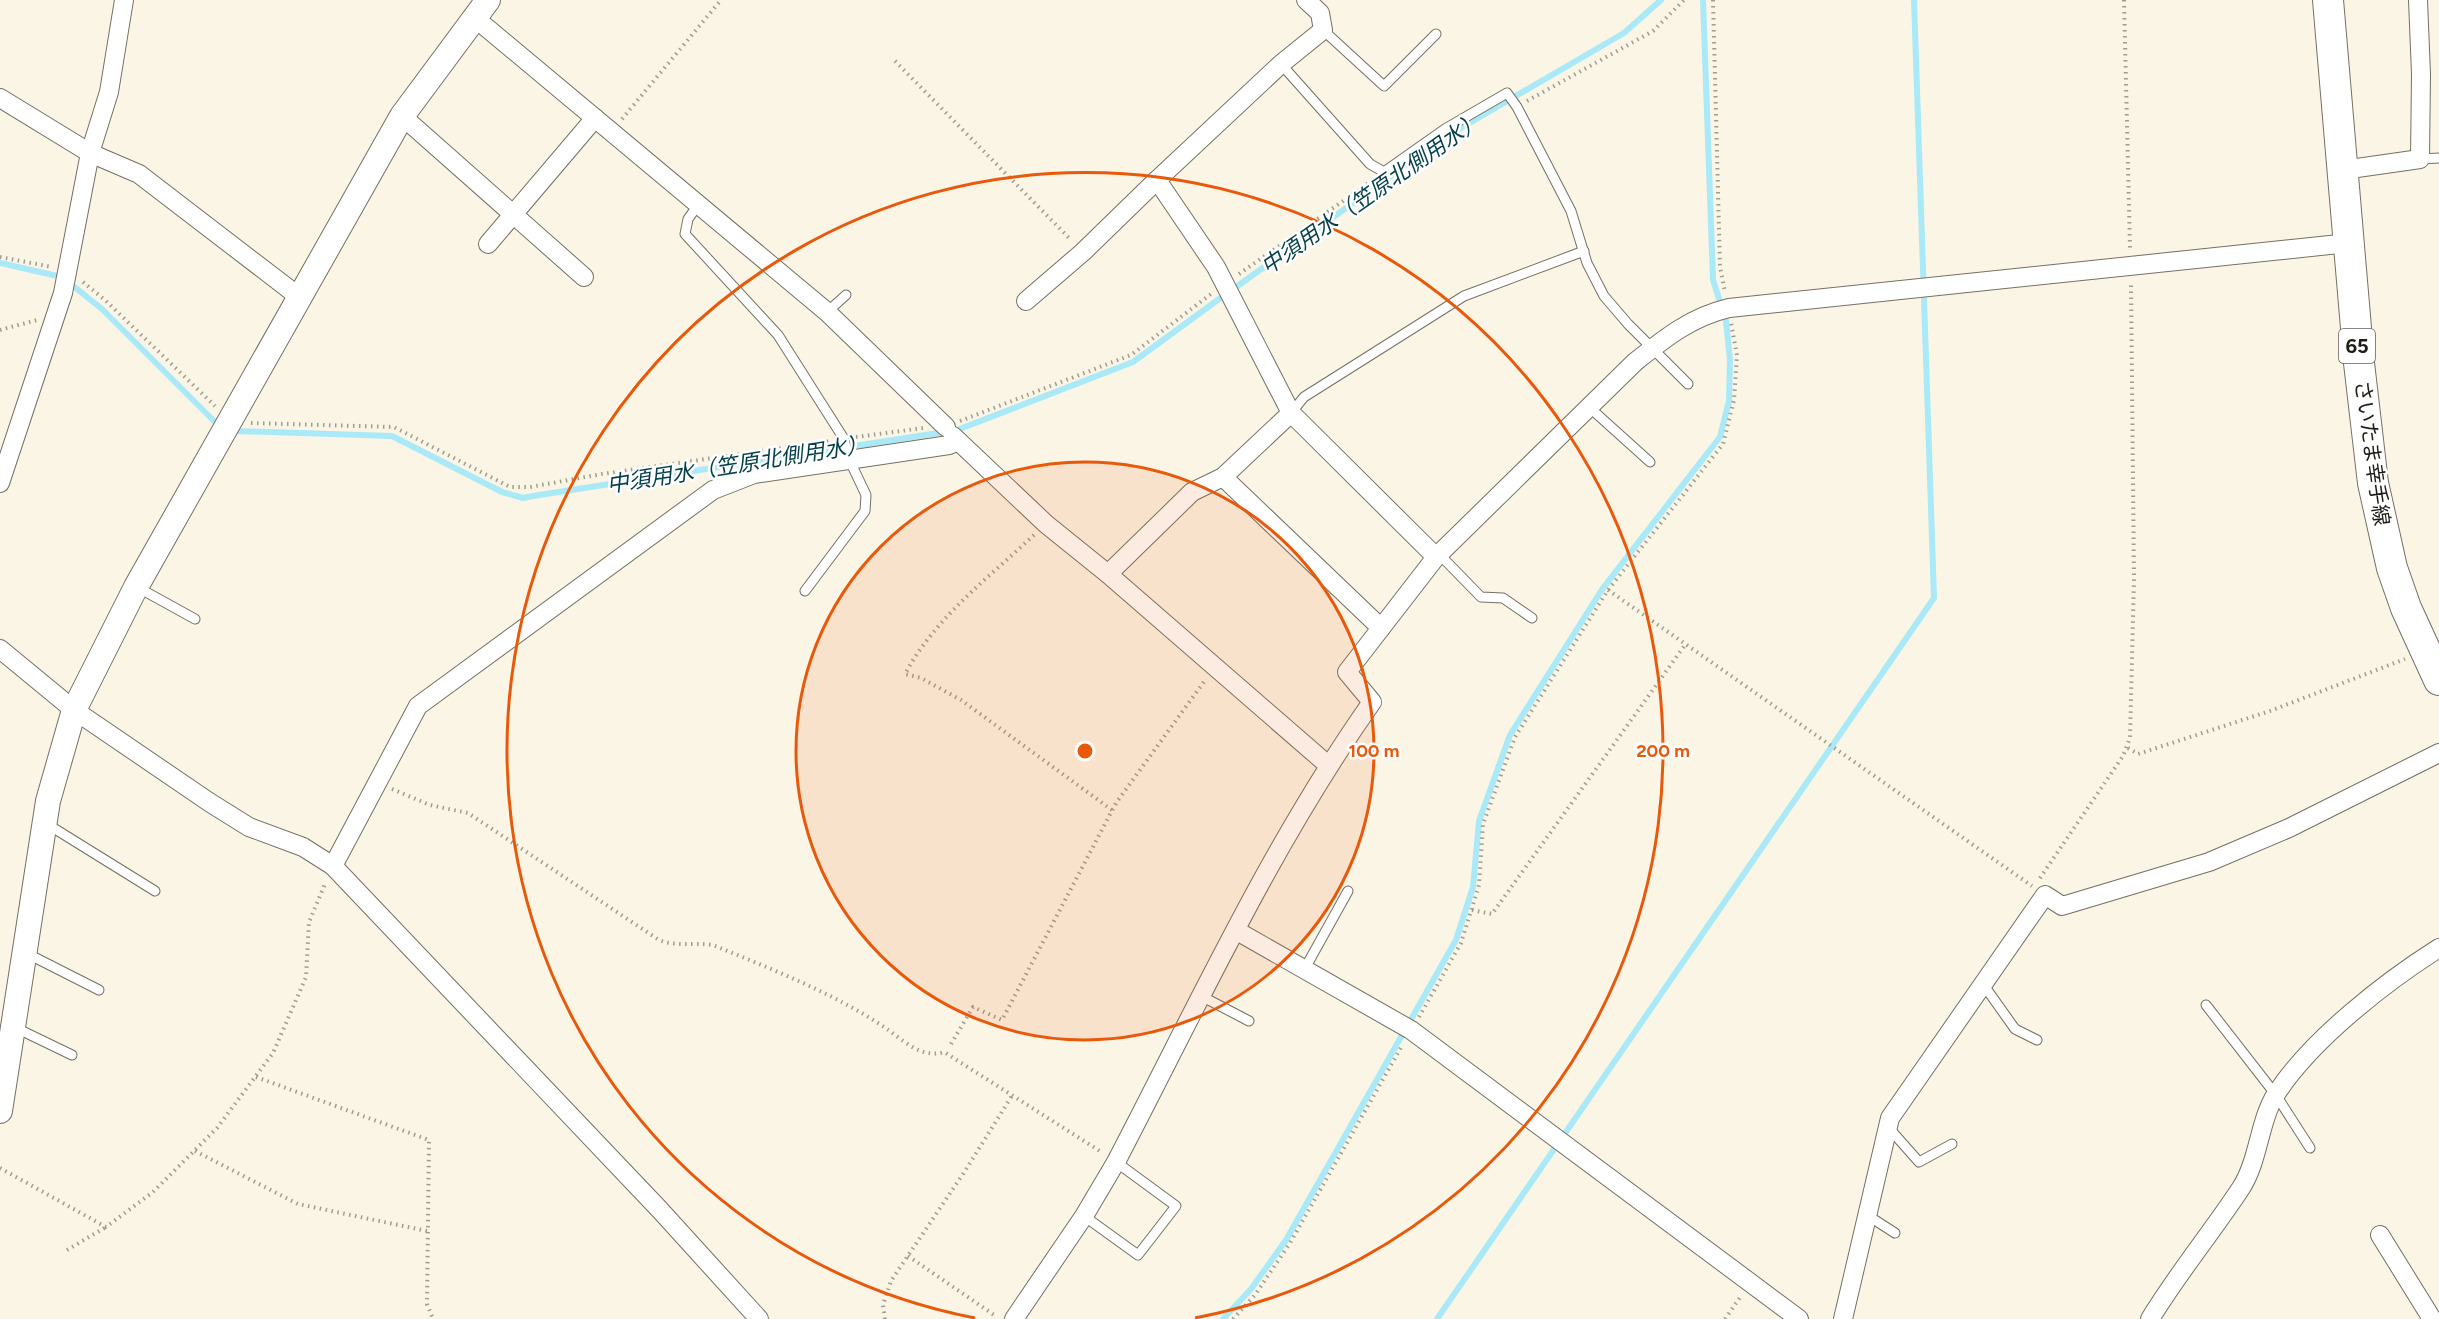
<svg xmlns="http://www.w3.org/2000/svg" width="2439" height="1319" viewBox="0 0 2439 1319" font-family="Figtree,'Noto Sans JP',sans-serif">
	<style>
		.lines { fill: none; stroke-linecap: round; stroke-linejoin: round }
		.stream { stroke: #a9e9f8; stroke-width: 6 }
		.service-casing { stroke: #757063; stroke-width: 11 }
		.minor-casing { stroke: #757063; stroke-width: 20 }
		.tertiary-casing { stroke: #757063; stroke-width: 26 }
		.primary-casing { stroke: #757063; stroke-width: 32 }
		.path { stroke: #a19c91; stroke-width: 4; stroke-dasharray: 1.5 4.5; stroke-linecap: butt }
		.service { stroke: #fff; stroke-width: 9 }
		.minor { stroke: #fff; stroke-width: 18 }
		.tertiary { stroke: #fff; stroke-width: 24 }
		.primary { stroke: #fff; stroke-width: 30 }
		.ring { fill: none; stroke: #e8590c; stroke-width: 3 }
		.labels { text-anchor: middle; stroke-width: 5; stroke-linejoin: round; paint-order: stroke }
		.shield { fill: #fff; stroke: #62605d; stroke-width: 1.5 }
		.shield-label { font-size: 20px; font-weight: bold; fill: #1e1c17 }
		.street-label { font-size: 21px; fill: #1e1c17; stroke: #fff }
		.water-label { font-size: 22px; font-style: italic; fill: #033e49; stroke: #fff }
		.centre { fill: #e8590c; stroke: #fff; stroke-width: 3 }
		.ring-label { font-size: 18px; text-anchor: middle; font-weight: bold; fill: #e8590c; stroke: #fff; stroke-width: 5; stroke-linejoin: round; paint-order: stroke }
	</style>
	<rect width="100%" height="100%" fill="#fbf5e6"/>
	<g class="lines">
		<!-- stream -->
		<g class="stream">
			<polyline points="0,263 62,277 102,309 216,423"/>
			<polyline points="1232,290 1442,139 1624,33 1661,0"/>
			<polyline points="235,431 392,436 502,492 523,498 533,496 957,430 1133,362 1219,299"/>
			<polyline points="1223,1319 1251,1289 1286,1240 1456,940 1473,887 1479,821 1510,735 1603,588 1720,437 1729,401 1730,360 1726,321 1713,280 1703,0"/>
			<polyline points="1437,1319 1934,598 1914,0"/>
		</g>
		<!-- service casing -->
		<g class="service-casing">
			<g id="service">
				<polyline points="1323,30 1384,86 1436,34"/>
				<polyline points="1281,64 1370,164 1384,172 1445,129 1507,93 1517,107 1571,211 1587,263 1604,296 1628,324 1688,384"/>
				<polyline points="2420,159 2439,158"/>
				<polyline points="698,205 688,219 685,234 778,335 844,439 849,459 866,495 865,511 805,591"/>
				<polyline points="827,312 846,295"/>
				<polyline points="1589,407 1650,462"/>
				<polyline points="1291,413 1304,397 1464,296 1584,251"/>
				<polyline points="1439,554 1481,597 1503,598 1532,618"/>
				<polyline points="137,587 195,619"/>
				<polyline points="47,824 155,891"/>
				<polyline points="26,953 99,990"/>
				<polyline points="1304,970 1348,891"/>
				<polyline points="1983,984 2015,1029 2037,1040"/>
				<polyline points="1203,997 1249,1021"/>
				<polyline points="2206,1005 2276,1095 2310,1148"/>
				<polyline points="14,1027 72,1055"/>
				<polyline points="1888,1127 1919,1162 1952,1144"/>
				<polyline points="1867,1215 1895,1233"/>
				<polyline points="1084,1216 1138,1255 1176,1206 1116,1162"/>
			</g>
		</g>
		<!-- minor casing -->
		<g class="minor-casing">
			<g id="minor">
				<polyline points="1306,0 1320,13 1323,30 1281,64 1157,180 1216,267 1291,413 1436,557"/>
				<polyline points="475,18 827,312 946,427"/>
				<polyline points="0,98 90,153 139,174 298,296"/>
				<polyline points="402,116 584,277"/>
				<polyline points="2343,170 2420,159 2421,74 2418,0"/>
				<polyline points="488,244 595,118"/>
				<polyline points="1026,301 1083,252 1157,180"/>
				<polyline points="953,436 1046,524 1108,574 1328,765"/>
				<polyline points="1223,477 1381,628"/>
				<polyline points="0,483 63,293 90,153 109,92 124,0"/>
				<polyline points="1108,574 1192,492 1223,477 1291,413"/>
				<polyline points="0,649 74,710 209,802 249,827 303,847 333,866 660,1210 759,1319"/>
				<polyline points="333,866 418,706 713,490 754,474 949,445 958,441"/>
				<polyline points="1237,931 1411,1030 1799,1319"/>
				<polyline points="2380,1235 2432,1319"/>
				<path d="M1014 1319 1084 1216 1116 1162C1197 1007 1271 845 1372 702L1347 672 1436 557 1635 362C1665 338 1691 317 1729 308L2349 243"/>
				<polyline points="1843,1319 1890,1118 2045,895 2062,906 2209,862 2289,828 2439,753"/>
				<path d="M2150 1319C2178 1273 2212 1232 2241 1188 2259 1160 2259 1121 2276 1094 2311 1040 2385 982 2439 948"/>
			</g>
		</g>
		<!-- tertiary casing -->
		<g class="tertiary-casing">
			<polyline id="tertiary" points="0,1111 48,801 74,710 136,587 402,116 488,0"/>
		</g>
		<!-- primary casing -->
		<g class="primary-casing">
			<polyline id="primary" points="2328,0 2359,363 2373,483 2392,568 2406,608 2439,680"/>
		</g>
		<!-- path -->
		<g class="path">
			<polyline points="1713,0 1720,267 1725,292"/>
			<polyline points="2124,0 2130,248"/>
			<polyline points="895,61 1071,240"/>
			<polyline points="1527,101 1653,31 1684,0"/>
			<polyline points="622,119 721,0"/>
			<polyline points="0,257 52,267"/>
			<polyline points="1239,274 1373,180"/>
			<polyline points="83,282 105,300 215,406"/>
			<polyline points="0,330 37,320"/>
			<polyline points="960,421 1131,355 1211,294"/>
			<polyline points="251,423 394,427 510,487 530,487 602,474 831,441"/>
			<polyline points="856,437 923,428"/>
			<path d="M1034 535C988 578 935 618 905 674L921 678 961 700 1112 810"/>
			<polyline points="1608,590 2032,886"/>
			<polyline points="2128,748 2138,754 2270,711 2405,659"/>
			<path d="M392 789 430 805 468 813 659 940C677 947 693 942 713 945 771 969 834 993 887 1029 904 1041 922 1059 944 1052L1103 1153"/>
			<polyline points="2040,878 2123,756 2130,738 2134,579 2131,283"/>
			<polyline points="1472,910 1492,914 1685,645"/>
			<polyline points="1419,1017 1461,943 1479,885 1483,824 1515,737 1608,590 1723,444 1734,400 1737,355 1731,323"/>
			<polyline points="951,1044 973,1007 1002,1020 1116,803 1206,679"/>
			<polyline points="256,1077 429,1140 427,1304 433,1319"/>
			<polyline points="195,1151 298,1204 427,1231"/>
			<polyline points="0,1168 106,1227 153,1192 217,1128 273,1053 306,977 309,922 325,884"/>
			<polyline points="67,1250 106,1227"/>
			<polyline points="908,1256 997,1317"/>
			<polyline points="885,1319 883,1305 891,1281 965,1171 1013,1094"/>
			<polyline points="1233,1319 1255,1295 1290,1243 1403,1044"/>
			<polyline points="1725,1319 1741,1296"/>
		</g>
		<!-- service -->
		<use href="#service" class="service"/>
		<!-- minor -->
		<use href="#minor" class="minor"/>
		<!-- tertiary -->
		<use href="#tertiary" class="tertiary"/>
		<!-- primary -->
		<use href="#primary" class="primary"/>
	</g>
	<!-- distance rings -->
	<circle cx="1085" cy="751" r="289" fill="#e8590c" fill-opacity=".12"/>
	<g class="ring">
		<circle cx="1085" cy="751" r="289"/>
		<path d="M975 1318A578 578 0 1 1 1195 1318"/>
	</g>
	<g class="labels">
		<!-- shield labels -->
		<rect class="shield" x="2339" y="329" width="36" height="34" rx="4.5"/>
		<g class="shield-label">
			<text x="2357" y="353">65</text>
		</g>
		<!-- street labels -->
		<g class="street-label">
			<text transform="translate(2372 453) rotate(82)" y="7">さいたま幸手線</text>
		</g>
		<!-- water labels -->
		<g class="water-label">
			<text transform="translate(1371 193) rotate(-35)" y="8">中須用水（笠原北側用水）</text>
			<text transform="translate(737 464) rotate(-9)" y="8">中須用水（笠原北側用水）</text>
		</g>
	</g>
	<circle cx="1085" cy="751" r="9" class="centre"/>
	<g class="ring-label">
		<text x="1374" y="757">100 m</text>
		<text x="1663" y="757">200 m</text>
	</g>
</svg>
